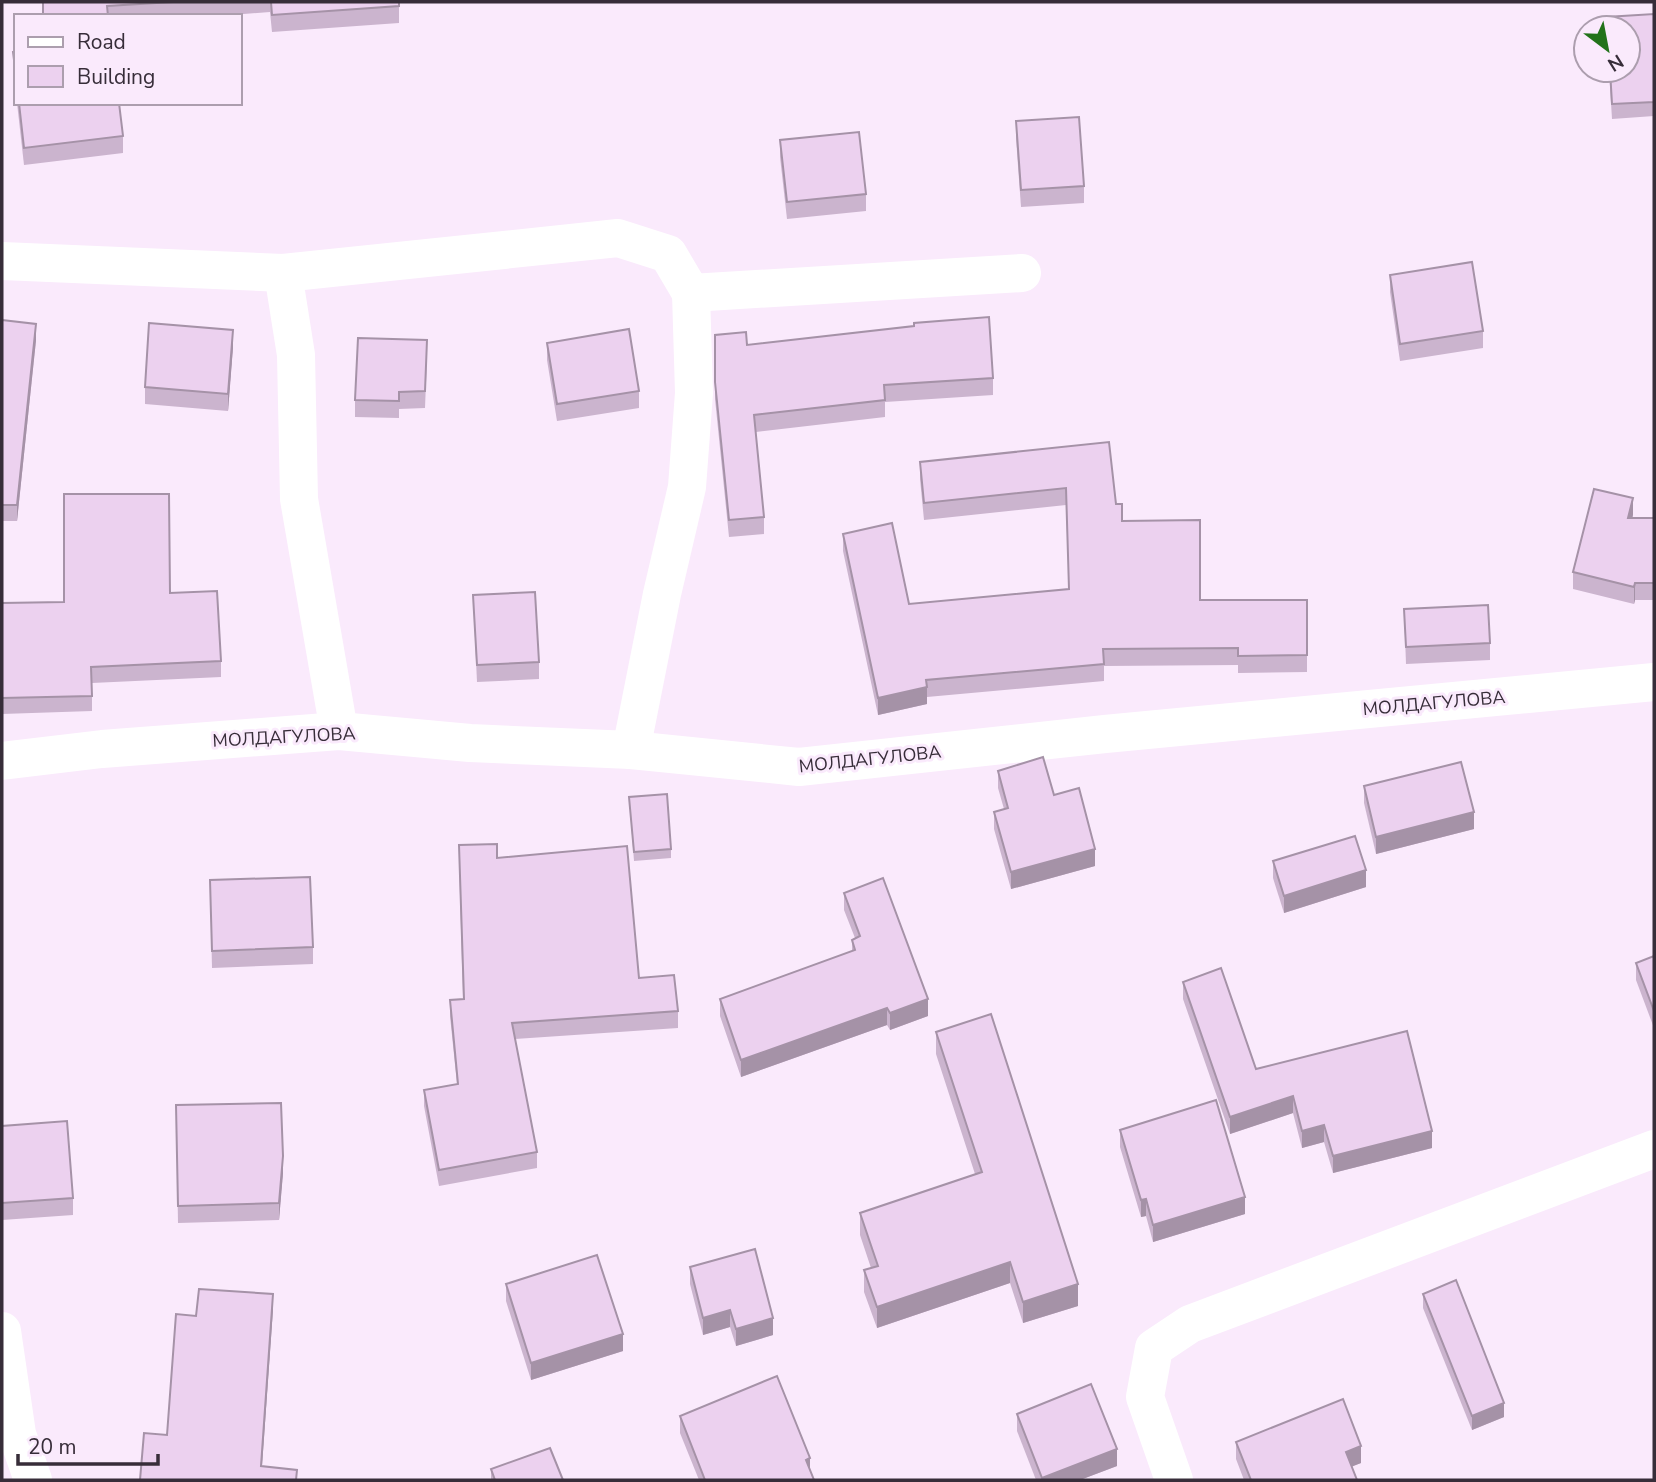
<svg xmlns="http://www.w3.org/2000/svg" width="1656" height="1482" viewBox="0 0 1656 1482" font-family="'Nunito Sans',sans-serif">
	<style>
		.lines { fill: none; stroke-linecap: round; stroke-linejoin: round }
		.minor { stroke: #fff; stroke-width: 38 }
		.wall { fill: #cbb4ce }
		.shaded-wall { fill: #a592a7 }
		.building { fill: #ecd1ef; stroke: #a592a7; stroke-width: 2 }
		.labels { text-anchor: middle; stroke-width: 6; stroke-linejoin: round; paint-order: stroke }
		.street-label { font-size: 18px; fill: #372d39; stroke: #faeafc }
	</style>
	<rect width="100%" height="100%" fill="#faeafc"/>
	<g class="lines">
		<!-- minor -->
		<g class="minor">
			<polyline points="2,261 283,273 618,238 668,254 691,293 1022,273"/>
			<polyline points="283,273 296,355 299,499 339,731"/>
			<polyline points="631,750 662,594 687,487 694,393 691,293"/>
			<polyline points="2,761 102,749 339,731 470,743 631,750 799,767 1105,734 1654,682"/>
			<polyline points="2,1331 17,1434 33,1480"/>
			<polyline points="1174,1480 1145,1397 1154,1348 1190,1324 1654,1149"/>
		</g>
	</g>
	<!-- wall -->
	<g class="wall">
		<polygon points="42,2 399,2 399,23 272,32 270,12 219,16 42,16"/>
		<polygon points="1654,14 1654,116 1612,119 1609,70 1628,70 1628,28 1606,28 1606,17"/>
		<polygon points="16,51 16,93 13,69 13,52"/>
		<polygon points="17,103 119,103 123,136 123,153 24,165"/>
		<polygon points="1016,121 1084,186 1084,203 1021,207 1016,138"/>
		<polygon points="780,140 866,194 866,211 787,219 780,157"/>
		<polygon points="1390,275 1483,331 1483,348 1400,361 1390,292"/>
		<polygon points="2,320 36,340 17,521 2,521"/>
		<polygon points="715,335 747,345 993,378 993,395 885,402 885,417 756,432 764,517 764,534 729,537 715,399"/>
		<polygon points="547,343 639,391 639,408 557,421 547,360"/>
		<polygon points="233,347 228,411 145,404 145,387"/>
		<polygon points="427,357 425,408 399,409 399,418 355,417 355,400"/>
		<polygon points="1109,442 1116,504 1122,521 1200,600 1307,600 1307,672 1238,673 1238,665 1104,666 1104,681 927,697 927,704 878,715 843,551 843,534 909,604 1069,589 1066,505 924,520 920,479 920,462"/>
		<polygon points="1633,515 1632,518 1654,518 1654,600 1635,600 1634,604 1573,589 1573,572"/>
		<polygon points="170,593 221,661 221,677 92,683 92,711 2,714 2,603 64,602"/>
		<polygon points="473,595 539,662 539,679 477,682"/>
		<polygon points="1404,609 1490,643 1490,660 1406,664"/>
		<polygon points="998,771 1054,795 1095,866 1011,889 994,829 994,812 1004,809 998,788"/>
		<polygon points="1364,786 1474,829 1376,854 1364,803"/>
		<polygon points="629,797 671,849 671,858 634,861"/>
		<polygon points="497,858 678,1011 678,1028 515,1039 537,1152 537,1168 439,1186 424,1106 424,1090 457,1084 450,1016 450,1000 463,999 459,861"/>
		<polygon points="1273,861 1366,887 1284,913 1273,878"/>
		<polygon points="210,880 313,947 313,964 212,968"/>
		<polygon points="844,893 928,1016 890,1030 887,1025 741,1077 720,1016 720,999 852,952 852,940 855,938 844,910"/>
		<polygon points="1654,956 1654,1028 1636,980 1636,963"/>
		<polygon points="1183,982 1256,1069 1432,1148 1333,1173 1324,1142 1302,1148 1293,1113 1230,1134 1183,999"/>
		<polygon points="936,1032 1078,1306 1023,1323 1010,1283 877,1328 864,1292 864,1270 871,1268 860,1235 860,1213 975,1174 936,1054"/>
		<polygon points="176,1105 283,1173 279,1220 178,1223"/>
		<polygon points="2,1126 73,1198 73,1215 2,1220"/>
		<polygon points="1120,1130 1245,1214 1153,1242 1146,1216 1141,1217 1120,1147"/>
		<polygon points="690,1267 773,1335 736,1346 730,1327 703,1335 690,1284"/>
		<polygon points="506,1284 623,1351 531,1380 506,1301"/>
		<polygon points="1423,1294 1504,1417 1472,1430 1423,1308"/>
		<polygon points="1017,1414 1117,1466 1080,1480 1036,1480 1017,1431"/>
		<polygon points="680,1416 814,1480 699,1480 680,1433"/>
		<polygon points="1236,1442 1361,1463 1352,1466 1357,1480 1244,1480 1236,1459"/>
		<polygon points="491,1469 563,1480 491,1480"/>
	</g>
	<!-- shaded-wall -->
	<g class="shaded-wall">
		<polygon points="36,324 36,340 17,521 17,505"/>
		<polygon points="233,330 233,347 228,411 228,394"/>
		<polygon points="1633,498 1633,515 1628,535 1628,518"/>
		<polygon points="1635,583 1635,600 1634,604 1634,587"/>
		<polygon points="927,687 927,704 878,715 878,698"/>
		<polygon points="1474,812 1474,829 1376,854 1376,837"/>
		<polygon points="1095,849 1095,866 1011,889 1011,872"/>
		<polygon points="1366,870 1366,887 1284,913 1284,896"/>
		<polygon points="928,999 928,1016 890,1030 890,1013"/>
		<polygon points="887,1008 887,1025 741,1077 741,1060"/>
		<polygon points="1293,1096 1293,1113 1230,1134 1230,1117"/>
		<polygon points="1324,1125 1324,1142 1302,1148 1302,1131"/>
		<polygon points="1432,1131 1432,1148 1333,1173 1333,1156"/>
		<polygon points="283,1156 283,1173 279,1220 279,1203"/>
		<polygon points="1245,1197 1245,1214 1153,1242 1153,1225"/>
		<polygon points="1146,1199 1146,1216 1141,1217 1141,1200"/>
		<polygon points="1010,1262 1010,1283 877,1328 877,1307"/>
		<polygon points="1078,1284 1078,1306 1023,1323 1023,1302"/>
		<polygon points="273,1294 273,1310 261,1480 261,1466"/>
		<polygon points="730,1310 730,1327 703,1335 703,1318"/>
		<polygon points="773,1318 773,1335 736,1346 736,1329"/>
		<polygon points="623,1334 623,1351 531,1380 531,1363"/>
		<polygon points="1504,1403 1504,1417 1472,1430 1472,1416"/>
		<polygon points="1361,1446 1361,1463 1346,1469 1346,1452"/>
		<polygon points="1117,1449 1117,1466 1080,1480 1042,1480 1042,1478"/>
		<polygon points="810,1458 810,1475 806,1460"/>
	</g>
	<!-- building -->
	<g class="building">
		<polygon points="43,2 173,2 107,6 108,16 43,16"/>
		<polygon points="271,2 399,2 399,6 272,15"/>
		<polygon points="1654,14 1654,102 1612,104 1610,70 1628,70 1628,28 1607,28 1606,17"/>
		<polygon points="16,51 16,76 13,52"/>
		<polygon points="19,103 119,103 123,136 24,148"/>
		<polygon points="1079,117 1084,186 1021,190 1016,121"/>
		<polygon points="859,132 866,194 787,202 780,140"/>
		<polygon points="1472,262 1483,331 1400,344 1390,275"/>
		<polygon points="989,317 993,378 884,385 885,400 754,415 764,517 729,520 715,382 715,335 746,332 747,345 914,326 914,323"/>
		<polygon points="2,320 36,324 17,505 2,505"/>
		<polygon points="149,323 233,330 228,394 145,387"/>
		<polygon points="629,329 639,391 557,404 547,343"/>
		<polygon points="358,338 427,340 425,391 399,392 399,401 355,400"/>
		<polygon points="1109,442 1116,504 1122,504 1122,521 1200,520 1200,600 1307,600 1307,655 1238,656 1238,648 1103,649 1104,664 926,680 927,687 878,698 843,534 892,523 909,604 1069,589 1066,488 924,503 920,462"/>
		<polygon points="1594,489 1633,498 1628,518 1654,518 1654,583 1635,583 1634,587 1573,572"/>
		<polygon points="64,494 169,494 170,593 217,591 221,661 91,667 92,696 2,698 2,603 64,602"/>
		<polygon points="535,592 539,662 477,665 473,595"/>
		<polygon points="1488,605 1490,643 1406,647 1404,609"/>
		<polygon points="1043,757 1054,795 1079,788 1095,849 1011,872 994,812 1008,808 998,771"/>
		<polygon points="1461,762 1474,812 1376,837 1364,786"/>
		<polygon points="667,794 671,849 634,852 629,797"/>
		<polygon points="1355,836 1366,870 1284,896 1273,861"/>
		<polygon points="497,844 497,858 627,846 639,978 674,975 678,1011 512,1023 537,1152 439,1170 424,1090 458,1084 450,1000 464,999 459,845"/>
		<polygon points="310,877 313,947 212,951 210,880"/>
		<polygon points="883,878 928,999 890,1013 887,1008 741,1060 720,999 855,950 852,940 860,936 844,893"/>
		<polygon points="1654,956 1654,1011 1636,963"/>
		<polygon points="1221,968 1256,1069 1407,1031 1432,1131 1333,1156 1324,1125 1302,1131 1293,1096 1230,1117 1183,982"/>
		<polygon points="991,1014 1078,1284 1023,1302 1010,1262 877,1307 864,1270 878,1266 860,1213 982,1172 936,1032"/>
		<polygon points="1216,1100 1245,1197 1153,1225 1146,1199 1141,1200 1120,1130"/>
		<polygon points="281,1103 283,1156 279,1203 178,1206 176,1105"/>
		<polygon points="67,1121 73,1198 2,1203 2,1126"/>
		<polygon points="755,1249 773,1318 736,1329 730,1310 703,1318 690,1267"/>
		<polygon points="597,1255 623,1334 531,1363 506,1284"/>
		<polygon points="1456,1280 1504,1403 1472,1416 1423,1294"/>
		<polygon points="199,1289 273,1294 261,1466 297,1470 296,1480 140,1480 144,1433 167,1435 176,1314 196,1316"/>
		<polygon points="777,1376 810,1458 806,1460 814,1480 705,1480 680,1416"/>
		<polygon points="1091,1384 1117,1449 1042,1478 1017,1414"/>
		<polygon points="1343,1399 1361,1446 1346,1452 1357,1480 1251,1480 1236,1442"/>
		<polygon points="550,1448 563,1480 495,1480 491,1469"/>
	</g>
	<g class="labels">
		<!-- street labels -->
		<g class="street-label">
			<text transform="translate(1434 703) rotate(-5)" y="6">МОЛДАГУЛОВА</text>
			<text transform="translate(284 737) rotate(-3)" y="6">МОЛДАГУЛОВА</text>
			<text transform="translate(870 759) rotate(-6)" y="6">МОЛДАГУЛОВА</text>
		</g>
	</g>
	<!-- border -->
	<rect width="1656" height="1482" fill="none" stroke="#372d39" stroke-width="7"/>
	<!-- legend -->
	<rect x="14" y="14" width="228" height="91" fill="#faeafc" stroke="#ac9eae" stroke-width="2"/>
	<rect x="28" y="37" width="35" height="10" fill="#ffffff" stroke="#ac9eae" stroke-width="2"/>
	<text x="77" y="49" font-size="21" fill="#372d39">Road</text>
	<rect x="28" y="66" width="35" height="21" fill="#ecd1ef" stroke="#ac9eae" stroke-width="2"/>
	<text x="77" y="84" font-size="21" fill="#372d39">Building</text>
	<!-- north arrow -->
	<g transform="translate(1607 49) rotate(148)"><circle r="33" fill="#faeafc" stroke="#ac9eae" stroke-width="2"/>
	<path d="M0-5L12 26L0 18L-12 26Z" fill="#22721a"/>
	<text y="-10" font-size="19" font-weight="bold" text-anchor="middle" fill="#372d39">N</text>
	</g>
	<!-- scale -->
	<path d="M18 1454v10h140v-10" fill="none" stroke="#372d39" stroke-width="3.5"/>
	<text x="28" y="1454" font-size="21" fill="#372d39" stroke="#faeafc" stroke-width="5" paint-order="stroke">20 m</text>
</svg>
